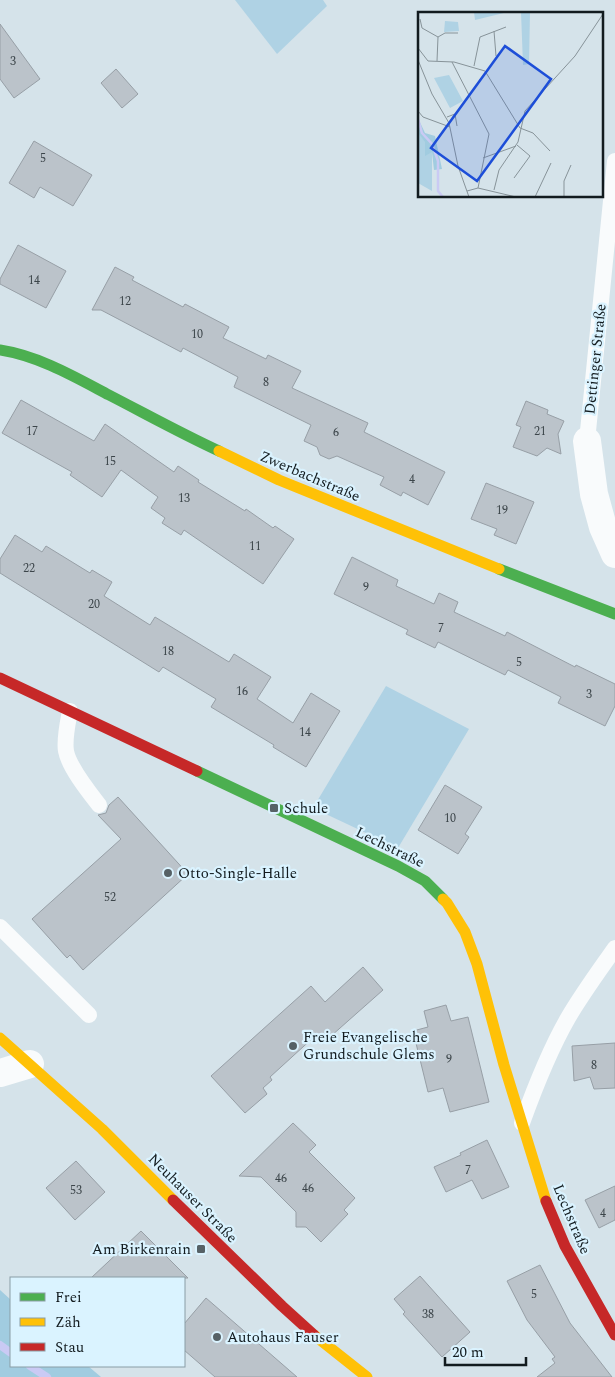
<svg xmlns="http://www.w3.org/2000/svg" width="615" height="1377" viewBox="0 0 615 1377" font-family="Spectral,serif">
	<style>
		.green { fill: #afd2e4 }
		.forest { fill: #a1cce0 }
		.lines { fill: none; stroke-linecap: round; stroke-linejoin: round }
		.stream { stroke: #cacaf4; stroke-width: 8 }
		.building { fill: #bbc3ca; stroke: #979fa6 }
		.lane { stroke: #f9fbfc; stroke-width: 16 }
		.street { stroke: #f9fbfc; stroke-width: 28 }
		.fast { stroke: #4caf50; stroke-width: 11 }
		.slow { stroke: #ffc107; stroke-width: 11 }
		.jam { stroke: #c62828; stroke-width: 11 }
		.poi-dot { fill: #566166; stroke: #daf3ff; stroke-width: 2 }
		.labels { text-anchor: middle; stroke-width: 4.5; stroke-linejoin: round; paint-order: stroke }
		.number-label { font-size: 12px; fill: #3c454a }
		.street-label { font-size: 15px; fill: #121b1f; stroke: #daf3ff }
		.poi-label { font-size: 15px; fill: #121b1f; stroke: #daf3ff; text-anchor: start }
		.inset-river { fill: none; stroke: #cacaf4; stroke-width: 2.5 }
		.inset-road { fill: none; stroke: #879399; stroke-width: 1 }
		.view { fill: #1d4ed8; fill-opacity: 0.15; stroke: #1d4ed8; stroke-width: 2.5 }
		.inset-edge { fill: none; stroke: #121b1f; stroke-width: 2.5 }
	</style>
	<rect width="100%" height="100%" fill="#d5e3ea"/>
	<!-- green -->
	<g class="green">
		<polygon points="235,0 323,0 327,6 277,54"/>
		<polygon points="386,686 469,729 398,848 313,808"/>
	</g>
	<!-- forest -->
	<polygon class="forest" points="0,1290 11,1300 11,1366 88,1366 101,1377 0,1377"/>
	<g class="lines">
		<!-- stream -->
		<g class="stream">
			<polyline points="0,1345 11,1353"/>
			<polyline points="30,1366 47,1377"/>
		</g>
	</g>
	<!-- building -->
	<g class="building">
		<polygon points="0,24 40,79 14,98 0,79"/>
		<polygon points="116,69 138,94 122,108 101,83"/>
		<polygon points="34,141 92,175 73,206 40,187 34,198 9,183"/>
		<polygon points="18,245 66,271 46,308 0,284 0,279"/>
		<polygon points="115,267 134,277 132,280 183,307 185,304 229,327 223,338 266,359 268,355 301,371 292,388 368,423 364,432 445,472 428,505 403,492 401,496 380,485 384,477 337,456 329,459 320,455 317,447 304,441 311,425 234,387 238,377 183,348 181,352 101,310 92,310"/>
		<polygon points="21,400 94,441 105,424 174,472 178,466 199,480 198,482 245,511 246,509 273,528 275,526 294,539 263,584 184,530 181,535 162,523 165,518 151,508 158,497 121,470 102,497 70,475 72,472 2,433"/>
		<polygon points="526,401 548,410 547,414 564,421 558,434 561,454 547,448 537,456 513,447 521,427 516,425"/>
		<polygon points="486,483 534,502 516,544 494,535 497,529 471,519"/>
		<polygon points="15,535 42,552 46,546 90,573 92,570 112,582 104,596 150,625 155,617 229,662 234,654 271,677 257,699 293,723 311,693 340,711 306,767 273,747 274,745 211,707 216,699 163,667 159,672 0,573 0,559"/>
		<polygon points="352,557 398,580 396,586 434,604 439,593 458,602 454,612 505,636 507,632 575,667 576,665 615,684 615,706 605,726 558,703 561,697 508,670 505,675 438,642 435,648 406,634 408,630 334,594"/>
		<polygon points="445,785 482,807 465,834 469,837 458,854 418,830"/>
		<polygon points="118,797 188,874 83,970 70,955 67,958 32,919 121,839 98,815 106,813 109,805"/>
		<polygon points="363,967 383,990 322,1044 315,1036 270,1077 272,1080 263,1088 267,1094 245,1113 211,1076 311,986 325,1002"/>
		<polygon points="446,1005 451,1021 468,1017 489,1102 450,1112 443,1088 428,1092 413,1031 428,1027 424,1011"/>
		<polygon points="615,1043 615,1088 594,1089 590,1077 574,1081 572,1046"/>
		<polygon points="293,1123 316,1145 309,1152 355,1198 344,1210 348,1214 321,1242 306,1227 296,1227 296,1212 261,1177 239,1176"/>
		<polygon points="487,1140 509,1187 482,1199 472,1180 446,1192 434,1167 461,1155 460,1153"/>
		<polygon points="76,1161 105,1192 75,1220 46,1188"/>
		<polygon points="615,1186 615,1220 599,1228 585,1200"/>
		<polygon points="141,1231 188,1278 91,1278"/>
		<polygon points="540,1265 570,1323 612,1377 537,1377 555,1363 552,1359 555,1357 527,1320 507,1281"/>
		<polygon points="420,1276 470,1332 442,1357 403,1314 405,1312 394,1299"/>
		<polygon points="206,1298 297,1377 215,1377 184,1350 184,1324"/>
	</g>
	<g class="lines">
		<!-- lane -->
		<g class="lane">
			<polyline points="587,441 615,161"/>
			<path d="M70 711C68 722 64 739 66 751 69 767 88 791 99 805"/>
			<polyline points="0,927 89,1015"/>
			<path d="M522 1123C535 1087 549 1051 568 1018 582 994 599 971 615 948"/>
		</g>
		<!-- street -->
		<g class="street">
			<polyline points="587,441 594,494 603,527 615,554"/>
			<polyline points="0,1073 30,1064"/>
		</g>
		<!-- fast -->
		<g class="fast">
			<path d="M0 350C39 356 75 377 109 395 146 414 182 434 219 451"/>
			<polyline points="499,569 615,614"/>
			<polyline points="197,771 398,866 425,881 443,899"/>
		</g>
		<!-- slow -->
		<g class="slow">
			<polyline points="219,451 279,480 499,569"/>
			<polyline points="443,899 447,903 465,932 477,964 504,1065 546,1201"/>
			<polyline points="0,1038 102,1129 173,1200"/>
			<polyline points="314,1335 367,1377"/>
		</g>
		<!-- jam -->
		<g class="jam">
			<polyline points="0,678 197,771"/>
			<polyline points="173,1200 282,1306 314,1335"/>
			<polyline points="546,1201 565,1246 615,1335"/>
		</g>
	</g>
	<!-- markers -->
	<g class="poi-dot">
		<rect x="269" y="803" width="10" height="10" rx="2.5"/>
		<circle cx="168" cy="873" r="5"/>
		<circle cx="293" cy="1046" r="5"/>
		<rect x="196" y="1244" width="10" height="10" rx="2.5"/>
		<circle cx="217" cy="1337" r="5"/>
	</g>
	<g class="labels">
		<!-- number labels -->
		<g class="number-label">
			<text x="13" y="65">3</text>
			<text x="43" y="162">5</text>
			<text x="34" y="284">14</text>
			<text x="125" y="305">12</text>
			<text x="197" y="338">10</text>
			<text x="266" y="386">8</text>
			<text x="32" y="435">17</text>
			<text x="540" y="435">21</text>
			<text x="336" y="436">6</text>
			<text x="110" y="465">15</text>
			<text x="412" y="483">4</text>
			<text x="184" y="502">13</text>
			<text x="502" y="514">19</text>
			<text x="255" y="550">11</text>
			<text x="29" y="572">22</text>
			<text x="366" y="591">9</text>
			<text x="94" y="608">20</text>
			<text x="441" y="632">7</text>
			<text x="168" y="655">18</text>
			<text x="519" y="666">5</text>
			<text x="242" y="695">16</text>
			<text x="589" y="698">3</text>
			<text x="305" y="736">14</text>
			<text x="450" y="822">10</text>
			<text x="110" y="901">52</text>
			<text x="449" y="1063">9</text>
			<text x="594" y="1069">8</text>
			<text x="468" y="1174">7</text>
			<text x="281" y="1182">46</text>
			<text x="308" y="1192">46</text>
			<text x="76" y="1194">53</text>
			<text x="603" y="1217">4</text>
			<text x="534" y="1298">5</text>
			<text x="428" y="1318">38</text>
		</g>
		<!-- street labels -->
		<g class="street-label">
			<text transform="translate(595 359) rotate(-84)" y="5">Dettinger Straße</text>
			<text transform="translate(310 476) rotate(23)" y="5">Zwerbachstraße</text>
			<text transform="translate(390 847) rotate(26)" y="5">Lechstraße</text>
			<text transform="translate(193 1198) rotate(45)" y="5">Neuhauser Straße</text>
			<text transform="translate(572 1219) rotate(67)" y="5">Lechstraße</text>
		</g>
		<!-- poi labels -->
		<g class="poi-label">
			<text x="284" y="813">Schule</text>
			<text x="178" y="878">Otto-Single-Halle</text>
			<text x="303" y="1042">Freie Evangelische<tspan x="303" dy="17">Grundschule Glems</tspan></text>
			<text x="191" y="1254" text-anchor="end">Am Birkenrain</text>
			<text x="227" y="1342">Autohaus Fauser</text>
		</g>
	</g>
	<!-- overview -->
	<g transform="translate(418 12)">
		<rect width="185" height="185" fill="#d5e3ea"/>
		<path d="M56 0H90L57 8ZM103 0H112L111 52 105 53ZM27 9 40 10 41 19 26 20ZM31 63 45 89 32 96 16 66ZM0 117 14 139V179L0 171Z" fill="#afd2e4"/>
		<path d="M0 106 7 121 17 124 24 157 16 158 14 140 7 144V130L1 122Z" fill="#a1cce0"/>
		<path class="inset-river" d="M0 107 4 121 14 132 20 149V179L25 185"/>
		<path class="inset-road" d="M2 7 4 16 20 25M76 19 78 44M0 36 10 49 36 50 67 59 102 116 115 121 132 139M0 48 14 82 31 111 40 154 51 185M19 49 20 25 27 21H40M34 50 71 122 60 176M56 54 62 25 88 15M0 99 5 105 32 115M29 105 37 102 39 114M65 146 98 134M96 166 112 144 99 133M76 178 81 158 100 130 107 99 157 44 185 2M49 179 60 176 98 185M117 185 133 151M146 185V169L153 153"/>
		<path class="view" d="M87 34 133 67 59 169 13 136Z"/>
		<rect width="185" height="185" class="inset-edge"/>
	</g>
	<!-- legend -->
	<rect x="10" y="1277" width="175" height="90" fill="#daf3ff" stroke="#8a9da5"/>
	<rect x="20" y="1293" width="25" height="8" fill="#4caf50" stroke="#8a9da5"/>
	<text x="55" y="1302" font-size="15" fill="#121b1f">Frei</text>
	<rect x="20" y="1318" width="25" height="8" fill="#ffc107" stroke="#8a9da5"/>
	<text x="55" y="1327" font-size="15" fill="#121b1f">Zäh</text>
	<rect x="20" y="1343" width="25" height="8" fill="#c62828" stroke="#8a9da5"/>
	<text x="55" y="1352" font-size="15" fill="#121b1f">Stau</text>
	<!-- scale -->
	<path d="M445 1357v8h81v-8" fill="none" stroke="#121b1f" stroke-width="2.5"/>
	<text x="452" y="1357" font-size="15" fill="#121b1f" stroke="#daf3ff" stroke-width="4" paint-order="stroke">20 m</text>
</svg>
